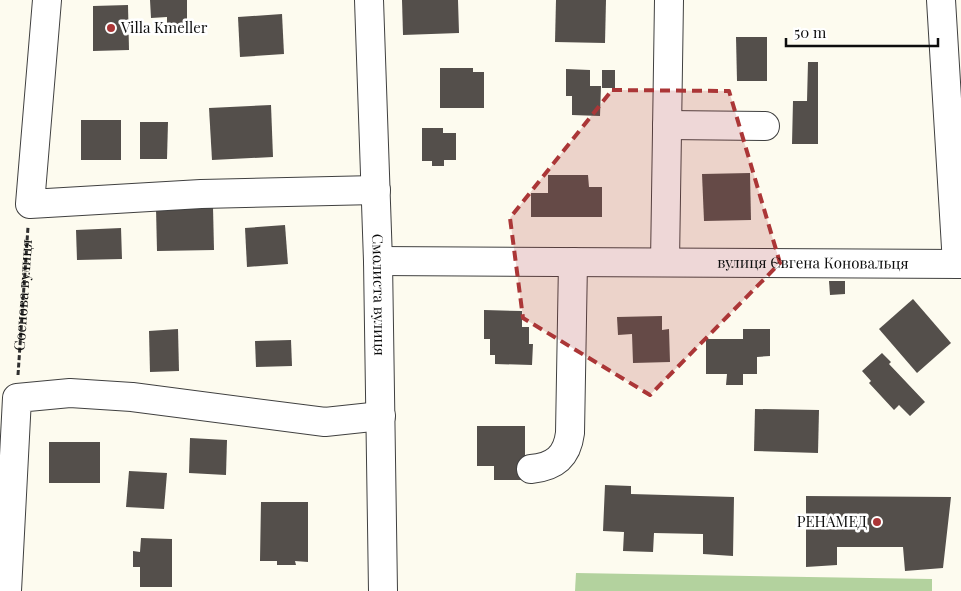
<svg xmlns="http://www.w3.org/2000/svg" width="961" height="591" viewBox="0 0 961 591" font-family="'Playfair Display',serif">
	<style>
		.forest { fill: #b3d29e }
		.building { fill: #544f4b }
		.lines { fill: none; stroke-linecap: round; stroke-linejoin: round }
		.minor-casing { stroke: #404040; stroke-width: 30 }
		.path { stroke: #2f2f2f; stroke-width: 3; stroke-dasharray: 5 2.5; stroke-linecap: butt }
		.minor { stroke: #fff; stroke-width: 28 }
		.marked { fill: #ab3637; fill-opacity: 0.2; stroke: #ab3637; stroke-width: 4; stroke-dasharray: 10 6; stroke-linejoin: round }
		.poi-dot { fill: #ab3637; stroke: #fff; stroke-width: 2 }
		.labels { text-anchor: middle; stroke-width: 5; stroke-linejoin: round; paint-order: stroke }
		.poi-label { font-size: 15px; fill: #0d0d0d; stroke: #fff; text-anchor: start }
		.street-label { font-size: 15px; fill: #0d0d0d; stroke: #fff }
	</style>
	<rect width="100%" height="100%" fill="#fdfbef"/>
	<!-- forest -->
	<polygon class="forest" points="576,573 932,579 932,591 575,591"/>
	<!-- building -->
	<g class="building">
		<polygon points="150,0 187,0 187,32 167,32 167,17 151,18"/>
		<polygon points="402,0 458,0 459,33 403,35"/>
		<polygon points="556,0 606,0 605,43 555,42"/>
		<polygon points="128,5 129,50 93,51 93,6"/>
		<polygon points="282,14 284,54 240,57 238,17"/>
		<polygon points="736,37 767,37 767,81 737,81"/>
		<polygon points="808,62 818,62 818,144 792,144 793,101 807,101"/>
		<polygon points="440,68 473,68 473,72 484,72 484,108 440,108"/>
		<polygon points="566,69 590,70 590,86 601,86 600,116 572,115 572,96 566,96"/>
		<rect x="602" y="70" width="13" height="18"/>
		<polygon points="271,105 273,157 212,160 209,108"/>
		<rect x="81" y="120" width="40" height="40"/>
		<polygon points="140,122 168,122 167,159 140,159"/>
		<polygon points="422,128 443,128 443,133 456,133 456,160 444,160 444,166 432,166 432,161 422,161"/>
		<polygon points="750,173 751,220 704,221 702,174"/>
		<polygon points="548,175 588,175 589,187 602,187 602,217 531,217 531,193 548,193"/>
		<polygon points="213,207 214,250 157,251 156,208"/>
		<polygon points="285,225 288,264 247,267 245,228"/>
		<polygon points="121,228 122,259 77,260 76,230"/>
		<polygon points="829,281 845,281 845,294 830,295"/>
		<polygon points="913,299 951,343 917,373 879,329"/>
		<polygon points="484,310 522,311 522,327 529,327 529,344 533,344 532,365 495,364 495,355 490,355 490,339 484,339"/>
		<polygon points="662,316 662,330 669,329 670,362 633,363 632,334 618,335 617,317"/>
		<polygon points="178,329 179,371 150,372 149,331"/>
		<polygon points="743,329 770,329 770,356 757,357 757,374 743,374 743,385 726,385 727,374 706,374 706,339 743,339"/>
		<polygon points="291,340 292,366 256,367 255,341"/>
		<polygon points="882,353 891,362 889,364 925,402 910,416 899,405 894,410 869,383 871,381 862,371"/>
		<polygon points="755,409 819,410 818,453 754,451"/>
		<polygon points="477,426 525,426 525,480 494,480 494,466 477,466"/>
		<polygon points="190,438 227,440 226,475 189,473"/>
		<rect x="49" y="442" width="51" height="41"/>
		<polygon points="129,471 167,473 164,509 126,507"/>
		<polygon points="605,485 631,486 631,494 734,497 733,556 703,554 703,534 654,533 653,552 623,551 624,532 603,531"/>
		<polygon points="806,496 951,497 943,568 905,571 903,547 837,547 837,565 806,567"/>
		<polygon points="261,502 308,502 308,562 295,561 296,565 277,565 277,561 260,561"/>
		<polygon points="141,538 172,539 172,587 140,587 140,567 133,567 133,551 140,552"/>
	</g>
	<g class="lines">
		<!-- minor casing -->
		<g class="minor-casing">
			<g id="minor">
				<polyline points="47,0 30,204 201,194 376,190"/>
				<path id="s2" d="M369 0 378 261 383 591"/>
				<polyline points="941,0 957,264"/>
				<polyline points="667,125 765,126"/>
				<path id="s3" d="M378 261 961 264"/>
				<polyline points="665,262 669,0"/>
				<path d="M531 469C554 467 567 457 570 433L573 262"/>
				<polyline points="7,591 17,398 70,393 132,397 325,422 381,416"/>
			</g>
		</g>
		<!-- path -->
		<path class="path" id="s1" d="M18 375 28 227"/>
		<!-- minor -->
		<use href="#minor" class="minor"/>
	</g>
	<!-- marked area -->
	<path class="marked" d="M612 90 729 91 780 263 650 395 523 318 510 218Z"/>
	<!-- markers -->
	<g class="poi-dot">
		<circle cx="111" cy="28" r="5"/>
		<circle cx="877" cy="522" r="5"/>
	</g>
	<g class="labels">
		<!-- poi labels -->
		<g class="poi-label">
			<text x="121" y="33">Villa Kmeller</text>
			<text x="867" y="527" text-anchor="end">РЕНАМЕД</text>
		</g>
		<!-- street labels -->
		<g class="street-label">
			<text dy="5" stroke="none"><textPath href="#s3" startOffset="435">вулиця Євгена Коновальця</textPath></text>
			<text dy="5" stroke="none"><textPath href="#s1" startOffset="80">Соснова вулиця</textPath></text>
			<text dy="5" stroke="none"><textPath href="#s2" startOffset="295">Смолиста вулиця</textPath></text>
		</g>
	</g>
	<!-- scale -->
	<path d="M786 38v8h152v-8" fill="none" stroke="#0d0d0d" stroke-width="2.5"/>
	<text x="794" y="38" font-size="15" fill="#0d0d0d" stroke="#ffffff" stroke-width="4" paint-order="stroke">50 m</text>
</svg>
